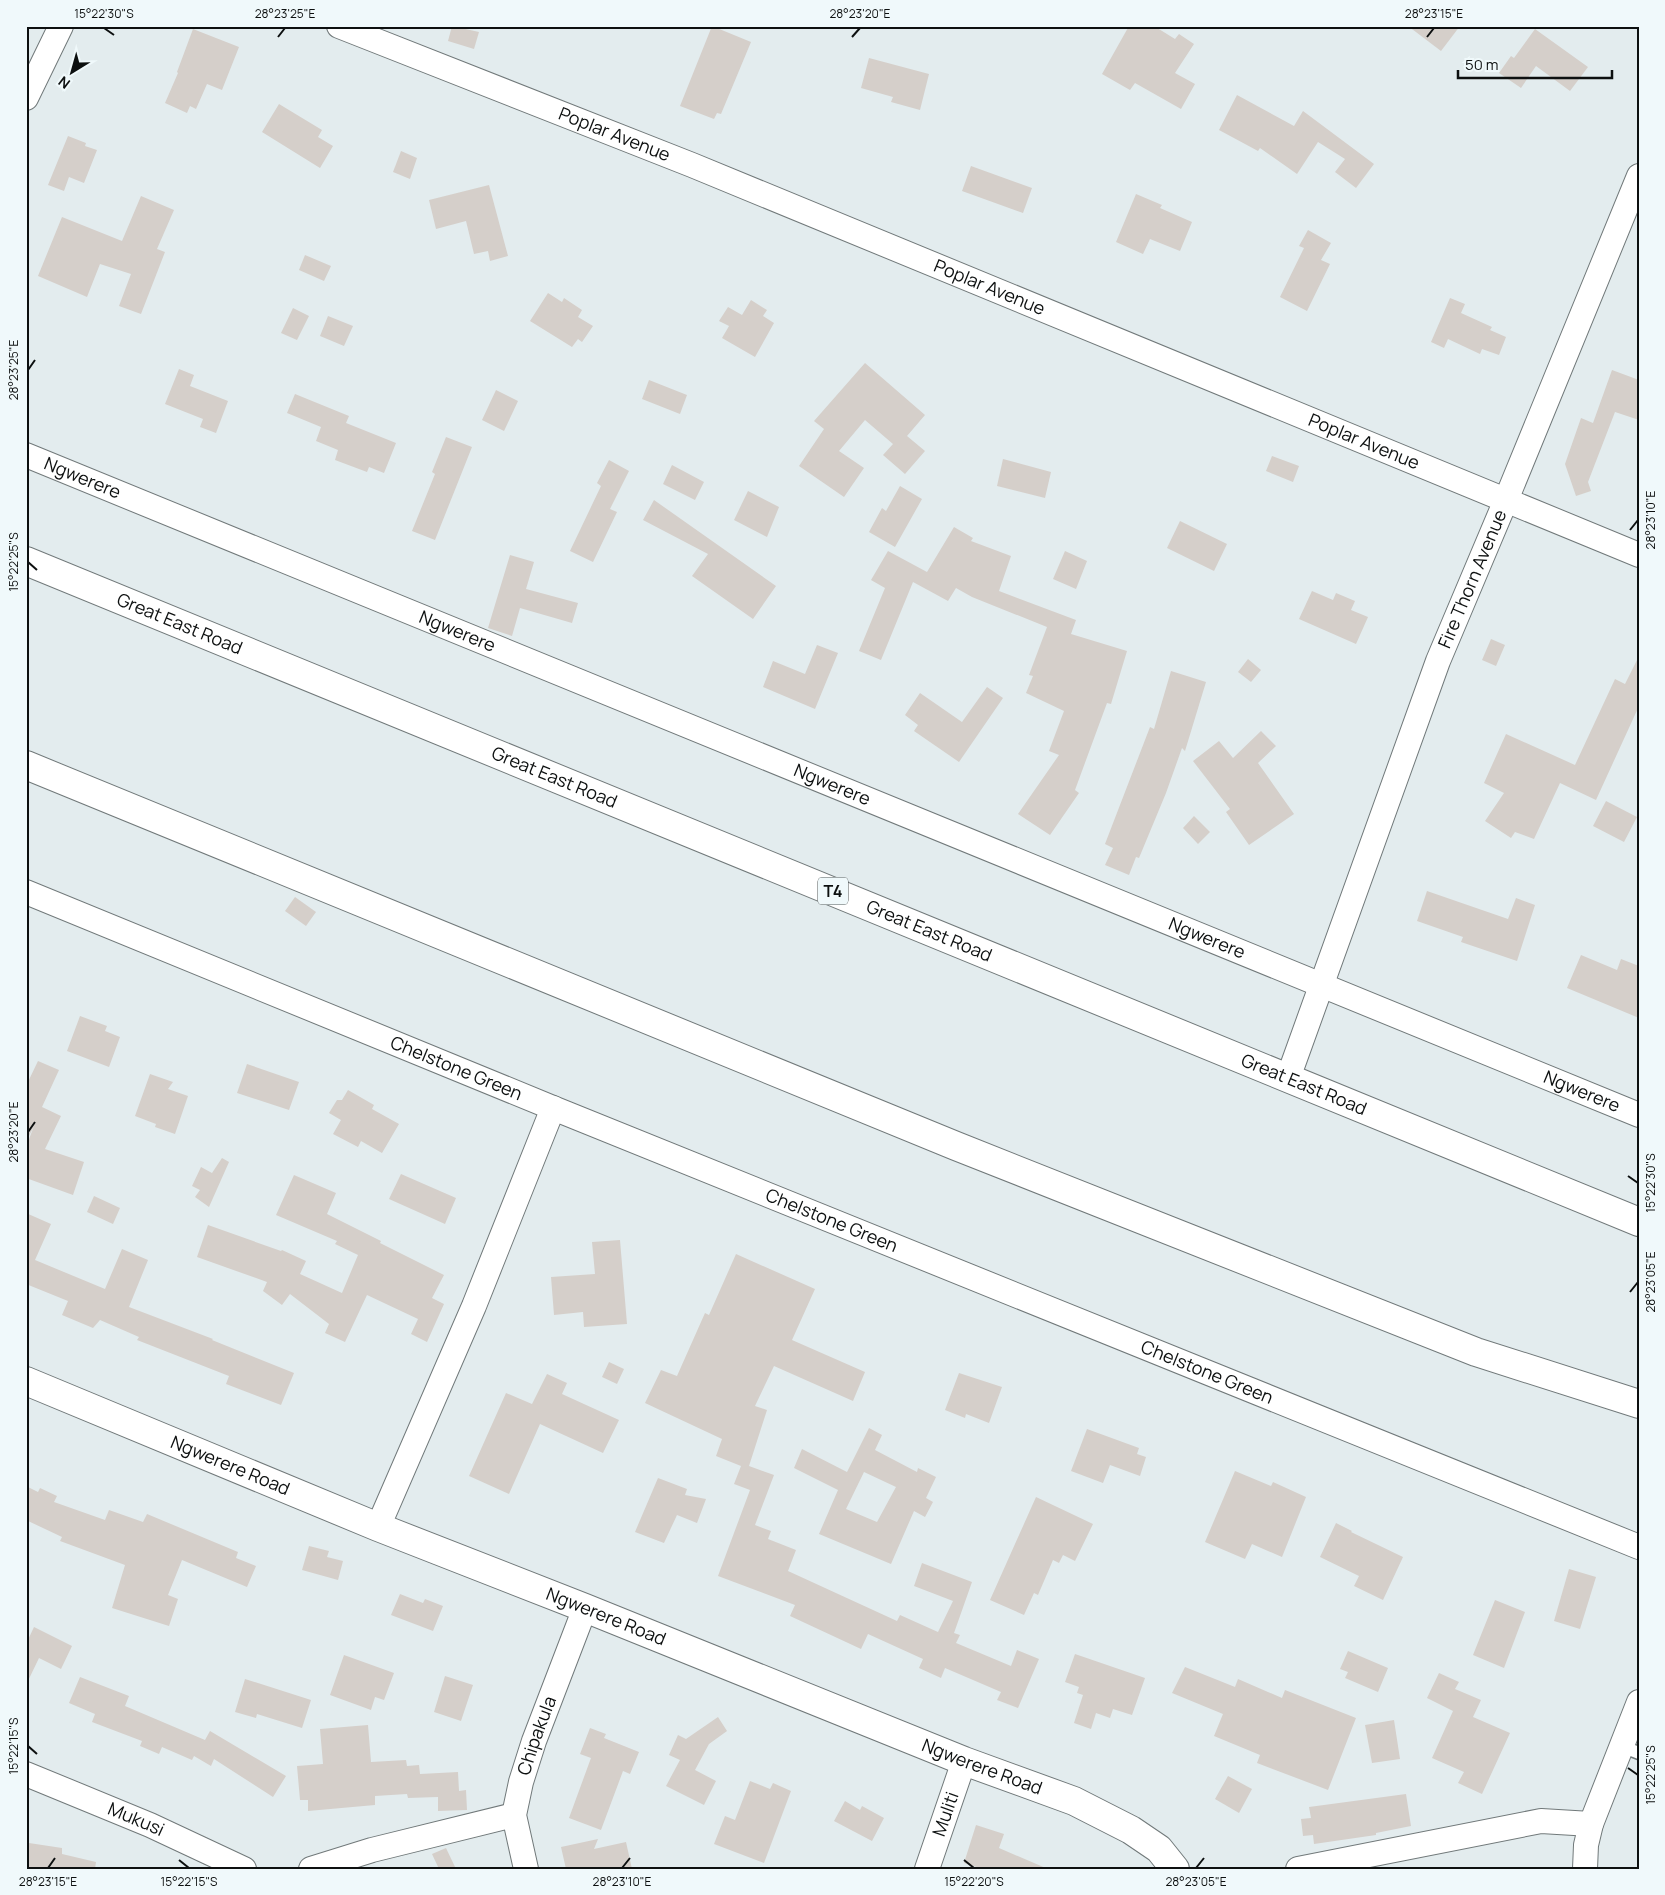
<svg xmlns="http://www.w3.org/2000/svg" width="1665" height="1895" viewBox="0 0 1665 1895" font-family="Manrope,sans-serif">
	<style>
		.building { fill: #d5cfca; fill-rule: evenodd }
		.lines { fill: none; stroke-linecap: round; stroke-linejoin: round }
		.service-casing { stroke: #71797a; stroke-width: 15 }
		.minor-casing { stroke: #71797a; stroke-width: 26 }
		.tertiary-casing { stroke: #71797a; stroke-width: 30 }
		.primary-casing { stroke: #71797a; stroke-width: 30 }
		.service { stroke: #fff; stroke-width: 12 }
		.minor { stroke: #fff; stroke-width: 24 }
		.tertiary { stroke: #fff; stroke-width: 28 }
		.primary { stroke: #fff; stroke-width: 28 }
		.ticks { fill: none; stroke: #0d1010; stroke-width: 2 }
		.labels { text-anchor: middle; stroke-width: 4.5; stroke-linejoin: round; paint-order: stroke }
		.shield { fill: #f0f9fb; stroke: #515656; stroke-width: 1 }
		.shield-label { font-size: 16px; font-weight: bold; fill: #0d1010 }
		.street-label { font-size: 18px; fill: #0d1010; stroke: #f0f9fb }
		.neatline { fill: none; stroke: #0d1010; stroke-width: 2 }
		.ticks-label { font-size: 12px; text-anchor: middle; fill: #0d1010 }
	</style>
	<rect width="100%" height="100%" fill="#e3ecee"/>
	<!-- building -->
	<g class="building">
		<polygon points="452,26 479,32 474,49 448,41"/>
		<polygon points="712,26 751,42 721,114 717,113 714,119 680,106"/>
		<polygon points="1129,26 1154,26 1175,39 1179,34 1194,44 1175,73 1195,84 1181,109 1135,83 1130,90 1102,74"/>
		<polygon points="1408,26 1460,26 1441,51"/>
		<polygon points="193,29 239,47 222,90 207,84 196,109 190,106 187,113 165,103 178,73 177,72"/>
		<polygon points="1535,29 1588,67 1570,91 1536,66 1521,88 1499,73 1511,56 1514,58"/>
		<polygon points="869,58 929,74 920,110 891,102 893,97 861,88"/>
		<polygon points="1237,95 1294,126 1303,111 1374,164 1356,188 1335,172 1345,159 1318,142 1297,174 1260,148 1258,151 1219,130"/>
		<polygon points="279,104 322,130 318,137 333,146 320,168 262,132"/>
		<polygon points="68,136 86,143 85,146 97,150 84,183 69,177 64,191 48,185"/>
		<polygon points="401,151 417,158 410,179 393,172"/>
		<polygon points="971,166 1032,188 1023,213 962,191"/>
		<polygon points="489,185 508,256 490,261 488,251 474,254 466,221 436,229 429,200"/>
		<polygon points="1136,194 1162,205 1160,208 1192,222 1180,251 1150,239 1143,254 1116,242"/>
		<polygon points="141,196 174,210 157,249 165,252 141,314 119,306 131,274 100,264 87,297 38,276 62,217 122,241"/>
		<polygon points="1308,230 1331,243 1321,260 1330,264 1307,311 1280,297 1304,248 1299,246"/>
		<polygon points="305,255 331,266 324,281 299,270"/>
		<polygon points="548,293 562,302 564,298 582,310 578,317 593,326 582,342 578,339 572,347 530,321"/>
		<polygon points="1450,298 1465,304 1461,313 1492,327 1490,330 1506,337 1499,355 1482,349 1480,354 1448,339 1444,348 1431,342"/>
		<polygon points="751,300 767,310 763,316 774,323 755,357 722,338 729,326 719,321 728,307 742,315"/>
		<polygon points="293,308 309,316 297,340 281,333"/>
		<polygon points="328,316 353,326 344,346 320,336"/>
		<polygon points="865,363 925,415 907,436 925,451 905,474 883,455 893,444 865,420 839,451 864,468 844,497 799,466 824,429 814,421"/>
		<polygon points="179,369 194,375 190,386 228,401 216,433 200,427 203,419 165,404"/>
		<polygon points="1612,370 1639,380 1639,420 1615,412 1588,482 1591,491 1576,496 1565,464 1581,418 1593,423"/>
		<polygon points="649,380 687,395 680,414 642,399"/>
		<polygon points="496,390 518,401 504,431 482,420"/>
		<polygon points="295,394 349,416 346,423 396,443 384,473 369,467 367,472 335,460 338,450 316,441 321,427 287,413"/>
		<polygon points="446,437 472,447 435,540 412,531 435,474 432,472"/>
		<polygon points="1272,456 1299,466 1293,482 1266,471"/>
		<polygon points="1003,459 1051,472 1045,498 997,486"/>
		<polygon points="609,460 629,471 610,509 617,512 593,562 570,551 601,486 597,483"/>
		<polygon points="672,465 704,482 695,500 663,484"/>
		<polygon points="900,486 922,499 895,547 869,532 882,508 886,511"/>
		<polygon points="748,491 779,507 767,537 734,520"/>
		<polygon points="654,500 776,586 753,619 692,576 708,554 643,520"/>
		<polygon points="1180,521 1227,544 1214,571 1167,548"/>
		<polygon points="954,527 973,538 971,541 1011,556 999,591 1076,620 1071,634 1127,651 1111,704 1107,703 1075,790 1079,793 1050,835 1018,814 1059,755 1049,751 1064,711 1026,693 1033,676 1029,675 1047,627 972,597 956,588 948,601 913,582 881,660 859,651 885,588 871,580 888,551 927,572"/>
		<polygon points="1065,551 1087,561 1076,589 1053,579"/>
		<polygon points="510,555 534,562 526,589 578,603 572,623 520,608 512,636 488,628"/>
		<polygon points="1312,591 1333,600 1336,593 1355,601 1351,610 1368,617 1356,644 1299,619"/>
		<polygon points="1491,639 1505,645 1496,666 1482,660"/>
		<polygon points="817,645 838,653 815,709 763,687 773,661 805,674"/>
		<polygon points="1639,656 1639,706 1596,800 1560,783 1534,839 1515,832 1511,838 1485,821 1504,793 1484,783 1506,734 1575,765 1615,679 1625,684"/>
		<polygon points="1248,659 1261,670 1251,682 1238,672"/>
		<polygon points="1171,671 1206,682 1185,751 1182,748 1166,793 1139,858 1136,857 1129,875 1105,865 1113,848 1105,844 1150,727 1154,729"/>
		<polygon points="987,687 1003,698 959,762 914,731 918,725 905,715 920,693 962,722"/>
		<polygon points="1261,731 1276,746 1258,763 1294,814 1249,845 1226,812 1230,809 1193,761 1219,741 1233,758"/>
		<polygon points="1606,801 1637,817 1624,842 1593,826"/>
		<polygon points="1194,816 1210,832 1198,844 1183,828"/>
		<polygon points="1427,891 1508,919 1516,898 1535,905 1517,961 1461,942 1463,937 1417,921"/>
		<polygon points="295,897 316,912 306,926 285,911"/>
		<polygon points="1581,955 1617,970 1621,959 1639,966 1639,1018 1567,988"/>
		<polygon points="80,1016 107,1026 105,1031 120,1037 109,1067 67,1051"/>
		<polygon points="38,1061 59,1070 42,1107 61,1116 45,1149 84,1162 73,1195 26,1178 26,1147 34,1126 26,1142 26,1086"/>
		<polygon points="247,1064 299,1082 289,1110 237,1093"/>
		<polygon points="150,1074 173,1082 168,1089 188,1096 175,1134 155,1127 156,1124 135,1116"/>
		<polygon points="348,1090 374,1105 372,1109 399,1124 382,1153 361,1141 358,1147 333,1134 341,1120 329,1113 337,1100 342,1100"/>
		<polygon points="222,1158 229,1162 209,1207 195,1197 200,1190 192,1186 201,1167 212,1173"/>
		<polygon points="401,1174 456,1198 445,1224 389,1199"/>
		<polygon points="294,1175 336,1193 327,1214 381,1241 380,1243 444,1275 432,1298 444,1304 427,1342 411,1334 418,1319 367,1295 345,1342 325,1333 329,1324 290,1294 282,1305 263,1291 267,1282 197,1257 208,1225 281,1251 282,1250 306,1261 300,1274 342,1293 358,1255 335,1244 337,1241 276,1215"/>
		<polygon points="94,1196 120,1208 113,1224 87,1212"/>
		<polygon points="26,1213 51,1224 35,1260 105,1289 122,1249 148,1260 129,1307 213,1339 212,1340 294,1373 281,1405 226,1384 229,1376 137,1340 139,1337 100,1320 93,1328 62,1315 68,1301 26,1284"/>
		<polygon points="620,1240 627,1324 584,1327 583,1312 554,1315 551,1277 595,1274 592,1242"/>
		<polygon points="736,1254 815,1289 792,1340 865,1372 853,1401 774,1366 755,1406 767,1410 749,1466 774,1475 755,1525 771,1531 768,1539 796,1550 788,1571 897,1621 900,1615 938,1632 953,1601 914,1586 922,1563 972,1582 954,1633 960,1635 956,1643 1011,1666 1017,1650 1039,1659 1018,1708 997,1700 1001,1692 945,1668 941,1678 919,1668 923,1659 868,1634 861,1649 790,1616 795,1605 718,1576 750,1490 734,1484 741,1466 716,1456 722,1439 645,1403 661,1370 677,1376 705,1313 709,1315"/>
		<polygon points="609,1362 624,1369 617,1384 602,1377"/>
		<polygon points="959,1373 1002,1387 989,1423 966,1414 965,1418 945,1410"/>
		<polygon points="547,1374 567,1383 562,1394 619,1420 603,1453 540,1424 509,1494 469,1476 506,1393 532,1404"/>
		<path d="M869 1428 882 1435 875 1450 917 1472 918 1468 936 1477 926 1498 933 1502 925 1517 914 1511 891 1564 819 1534 838 1490 794 1468 802 1449 847 1472ZM864 1472 896 1487 877 1522 846 1509Z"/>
		<polygon points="1087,1429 1139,1448 1137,1454 1146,1457 1140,1476 1110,1465 1103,1483 1071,1471"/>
		<polygon points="1235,1471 1271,1486 1273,1482 1306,1497 1282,1557 1252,1544 1245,1559 1205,1542"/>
		<polygon points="658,1478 687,1489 685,1495 706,1499 697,1523 677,1515 664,1543 635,1532"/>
		<polygon points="26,1486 38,1492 40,1488 57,1496 54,1502 105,1520 109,1510 143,1522 147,1514 238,1552 236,1558 256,1566 247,1587 182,1560 168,1595 178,1599 169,1626 112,1608 125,1565 60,1541 62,1537 26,1520"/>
		<polygon points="1036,1497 1093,1524 1075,1561 1063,1555 1059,1563 1053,1560 1038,1595 1034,1593 1024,1615 990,1600"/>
		<polygon points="1336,1523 1352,1531 1351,1532 1403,1557 1383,1600 1354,1586 1359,1576 1320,1557"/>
		<polygon points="309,1546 329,1551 327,1557 343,1561 338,1580 302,1570"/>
		<polygon points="1569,1569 1596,1577 1580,1629 1554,1621"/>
		<polygon points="400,1594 423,1603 425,1599 443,1606 433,1631 391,1615"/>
		<polygon points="1495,1600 1525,1612 1504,1668 1473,1655"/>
		<polygon points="34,1627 72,1646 61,1669 39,1658 26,1685 26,1644"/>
		<polygon points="1348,1651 1388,1668 1378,1692 1345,1678 1348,1672 1340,1669"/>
		<polygon points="1075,1654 1145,1678 1132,1715 1113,1709 1110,1718 1096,1713 1091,1729 1074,1723 1083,1695 1077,1693 1079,1687 1065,1682"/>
		<polygon points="344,1655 394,1673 384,1700 375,1697 371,1710 330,1695"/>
		<polygon points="1185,1667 1235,1687 1238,1679 1282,1698 1285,1690 1356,1718 1328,1790 1257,1763 1260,1755 1214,1736 1223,1714 1172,1693"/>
		<polygon points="1439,1673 1459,1682 1455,1689 1481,1700 1473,1717 1510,1733 1482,1794 1458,1783 1464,1772 1432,1758 1453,1711 1427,1698"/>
		<polygon points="445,1676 473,1685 461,1721 434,1712"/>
		<polygon points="80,1677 129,1696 125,1706 205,1740 210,1731 286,1776 273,1797 214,1759 211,1766 194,1756 192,1760 162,1747 159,1754 140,1746 142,1741 92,1722 95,1714 69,1703"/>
		<polygon points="245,1679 311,1700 302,1728 257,1714 256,1718 235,1712"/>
		<polygon points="718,1717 727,1731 709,1744 695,1770 716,1781 704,1805 666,1786 680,1760 669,1755 678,1735 686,1739"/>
		<polygon points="1394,1720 1400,1759 1372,1763 1365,1725"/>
		<polygon points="368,1725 371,1762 406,1760 407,1766 419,1765 420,1774 458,1772 459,1791 466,1790 467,1810 438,1811 438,1797 408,1798 407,1794 375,1796 375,1805 308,1811 308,1800 300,1800 297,1766 323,1764 320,1729"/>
		<polygon points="590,1728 606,1734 604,1738 639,1752 630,1774 623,1771 601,1830 569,1818 591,1758 580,1754"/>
		<polygon points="1228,1776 1252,1789 1239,1813 1215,1799"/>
		<polygon points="750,1781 770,1789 773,1783 791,1791 764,1863 714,1844 725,1816 735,1820"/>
		<polygon points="1406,1794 1411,1826 1376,1833 1376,1835 1314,1844 1313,1835 1303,1836 1301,1819 1311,1818 1309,1807"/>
		<polygon points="845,1801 860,1810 862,1806 884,1818 872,1841 834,1821"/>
		<polygon points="976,1825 1004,1834 999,1848 1048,1869 983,1869 964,1863"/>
		<polygon points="598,1839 594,1849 626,1842 632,1869 566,1869 561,1847"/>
		<polygon points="29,1843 62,1848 62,1854 96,1862 95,1869 26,1869"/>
		<polygon points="446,1848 456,1869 439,1869 432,1854"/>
	</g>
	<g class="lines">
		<!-- service casing -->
		<g class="service-casing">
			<polyline id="service" points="1621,1746 1639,1753"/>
		</g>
		<!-- minor casing -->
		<g class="minor-casing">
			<g id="minor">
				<path id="s1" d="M339 26 692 165 1639 555"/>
				<polyline points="26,98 61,26"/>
				<path id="s2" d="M26 455 1639 1115"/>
				<path id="s3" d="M26 892 553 1108 1639 1547"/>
				<path id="s4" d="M1288 1078 1438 661 1506 500 1639 176"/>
				<polyline points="378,1527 474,1306 553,1108"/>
				<path id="s5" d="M26 1774 150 1825 244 1869"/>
				<polyline points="311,1869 372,1850 514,1815"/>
				<path id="s6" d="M526 1869 514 1815 521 1782 534 1741 585 1608"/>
				<path id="s7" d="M927 1869 964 1761"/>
				<polyline points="1298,1869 1541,1821 1591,1824"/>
				<polyline points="1585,1869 1586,1845 1591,1824 1639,1702"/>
			</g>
		</g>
		<!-- tertiary casing -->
		<g class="tertiary-casing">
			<g id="tertiary">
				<path id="s8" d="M26 1381 378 1527 585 1608 964 1761 1074 1801 1131 1830 1159 1849 1175 1869"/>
			</g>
		</g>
		<!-- primary casing -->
		<g class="primary-casing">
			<g id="primary">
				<path id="s9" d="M26 561 1639 1222"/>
				<polyline points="26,765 956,1146 1476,1352 1639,1404"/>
			</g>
		</g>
		<!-- service -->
		<use href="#service" class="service"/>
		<!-- minor -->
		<use href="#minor" class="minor"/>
		<!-- tertiary -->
		<use href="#tertiary" class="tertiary"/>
		<!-- primary -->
		<use href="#primary" class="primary"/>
	</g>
	<!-- ticks -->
	<path class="ticks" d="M104 28 114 35M278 37 285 28M852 37 860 28M1427 37 1434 28M28 370 35 360M1630 530 1638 520M28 562 37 570M28 1132 35 1122M1628 1176 1638 1183M1630 1292 1638 1282M28 1746 37 1754M1628 1768 1638 1775M179 1860 189 1868M964 1860 974 1868M48 1868 55 1858M622 1868 630 1858M1196 1868 1204 1858"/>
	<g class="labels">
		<!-- shield labels -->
		<rect class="shield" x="818" y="877.5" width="30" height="27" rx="4"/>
		<g class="shield-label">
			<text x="833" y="897">T4</text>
		</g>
		<!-- street labels -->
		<g class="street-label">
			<text dy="6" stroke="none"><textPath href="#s1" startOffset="296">Poplar Avenue</textPath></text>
			<text dy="6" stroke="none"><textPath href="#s1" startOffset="701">Poplar Avenue</textPath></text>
			<text dy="6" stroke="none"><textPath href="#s1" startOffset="1106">Poplar Avenue</textPath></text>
			<text dy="6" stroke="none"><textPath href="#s2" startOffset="61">Ngwerere</textPath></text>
			<text dy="6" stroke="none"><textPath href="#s4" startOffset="532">Fire Thorn Avenue</textPath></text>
			<text dy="6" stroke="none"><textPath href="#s9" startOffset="166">Great East Road</textPath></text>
			<text dy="6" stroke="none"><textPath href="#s2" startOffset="466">Ngwerere</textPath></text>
			<text dy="6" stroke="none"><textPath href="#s9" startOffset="571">Great East Road</textPath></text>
			<text dy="6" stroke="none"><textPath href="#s2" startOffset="871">Ngwerere</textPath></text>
			<text dy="6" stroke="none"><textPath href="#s9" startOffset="976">Great East Road</textPath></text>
			<text dy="6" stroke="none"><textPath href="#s2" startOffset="1276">Ngwerere</textPath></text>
			<text dy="6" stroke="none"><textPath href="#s3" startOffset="465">Chelstone Green</textPath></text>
			<text dy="6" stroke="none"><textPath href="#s9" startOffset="1381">Great East Road</textPath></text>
			<text dy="6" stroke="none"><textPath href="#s2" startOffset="1681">Ngwerere</textPath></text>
			<text dy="6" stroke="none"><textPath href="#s3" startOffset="870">Chelstone Green</textPath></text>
			<text dy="6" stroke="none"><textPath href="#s3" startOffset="1275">Chelstone Green</textPath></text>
			<text dy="6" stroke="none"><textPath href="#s8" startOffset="221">Ngwerere Road</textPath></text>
			<text dy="6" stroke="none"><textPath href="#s8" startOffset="626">Ngwerere Road</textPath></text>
			<text dy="6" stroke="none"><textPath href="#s6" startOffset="138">Chipakula</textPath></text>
			<text dy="6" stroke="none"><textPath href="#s8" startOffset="1031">Ngwerere Road</textPath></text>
			<text dy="6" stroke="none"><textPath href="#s7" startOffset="58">Muliti</textPath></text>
			<text dy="6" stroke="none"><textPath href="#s5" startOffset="119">Mukusi</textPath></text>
		</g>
	</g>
	<!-- border -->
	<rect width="1665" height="1895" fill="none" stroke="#f0f9fb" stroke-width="55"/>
	<!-- north arrow -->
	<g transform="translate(72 72) rotate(217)" stroke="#f0f9fb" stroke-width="4" paint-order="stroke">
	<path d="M0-4L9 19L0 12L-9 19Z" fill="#0d1010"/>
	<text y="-8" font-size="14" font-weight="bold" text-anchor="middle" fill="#0d1010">N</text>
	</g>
	<!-- scale -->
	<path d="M1458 70v8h154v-8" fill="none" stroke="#0d1010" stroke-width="2.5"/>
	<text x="1465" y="70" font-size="15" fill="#0d1010" stroke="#f0f9fb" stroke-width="4" paint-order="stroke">50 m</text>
	<rect x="28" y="28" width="1610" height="1840" class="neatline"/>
	<g class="ticks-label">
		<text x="104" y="18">15°22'30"S</text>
		<text x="285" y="18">28°23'25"E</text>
		<text x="860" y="18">28°23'20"E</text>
		<text x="1434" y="18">28°23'15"E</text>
		<text transform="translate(14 370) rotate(-90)" y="4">28°23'25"E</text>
		<text transform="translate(1651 520) rotate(-90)" y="4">28°23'10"E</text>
		<text transform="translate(14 562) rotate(-90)" y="4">15°22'25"S</text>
		<text transform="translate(14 1132) rotate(-90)" y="4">28°23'20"E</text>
		<text transform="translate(1651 1183) rotate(-90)" y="4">15°22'30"S</text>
		<text transform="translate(1651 1282) rotate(-90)" y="4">28°23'05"E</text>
		<text transform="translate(14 1746) rotate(-90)" y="4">15°22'15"S</text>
		<text transform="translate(1651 1775) rotate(-90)" y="4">15°22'25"S</text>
		<text x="48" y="1886">28°23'15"E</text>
		<text x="189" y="1886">15°22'15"S</text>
		<text x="622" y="1886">28°23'10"E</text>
		<text x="974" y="1886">15°22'20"S</text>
		<text x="1196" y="1886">28°23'05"E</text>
	</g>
</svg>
